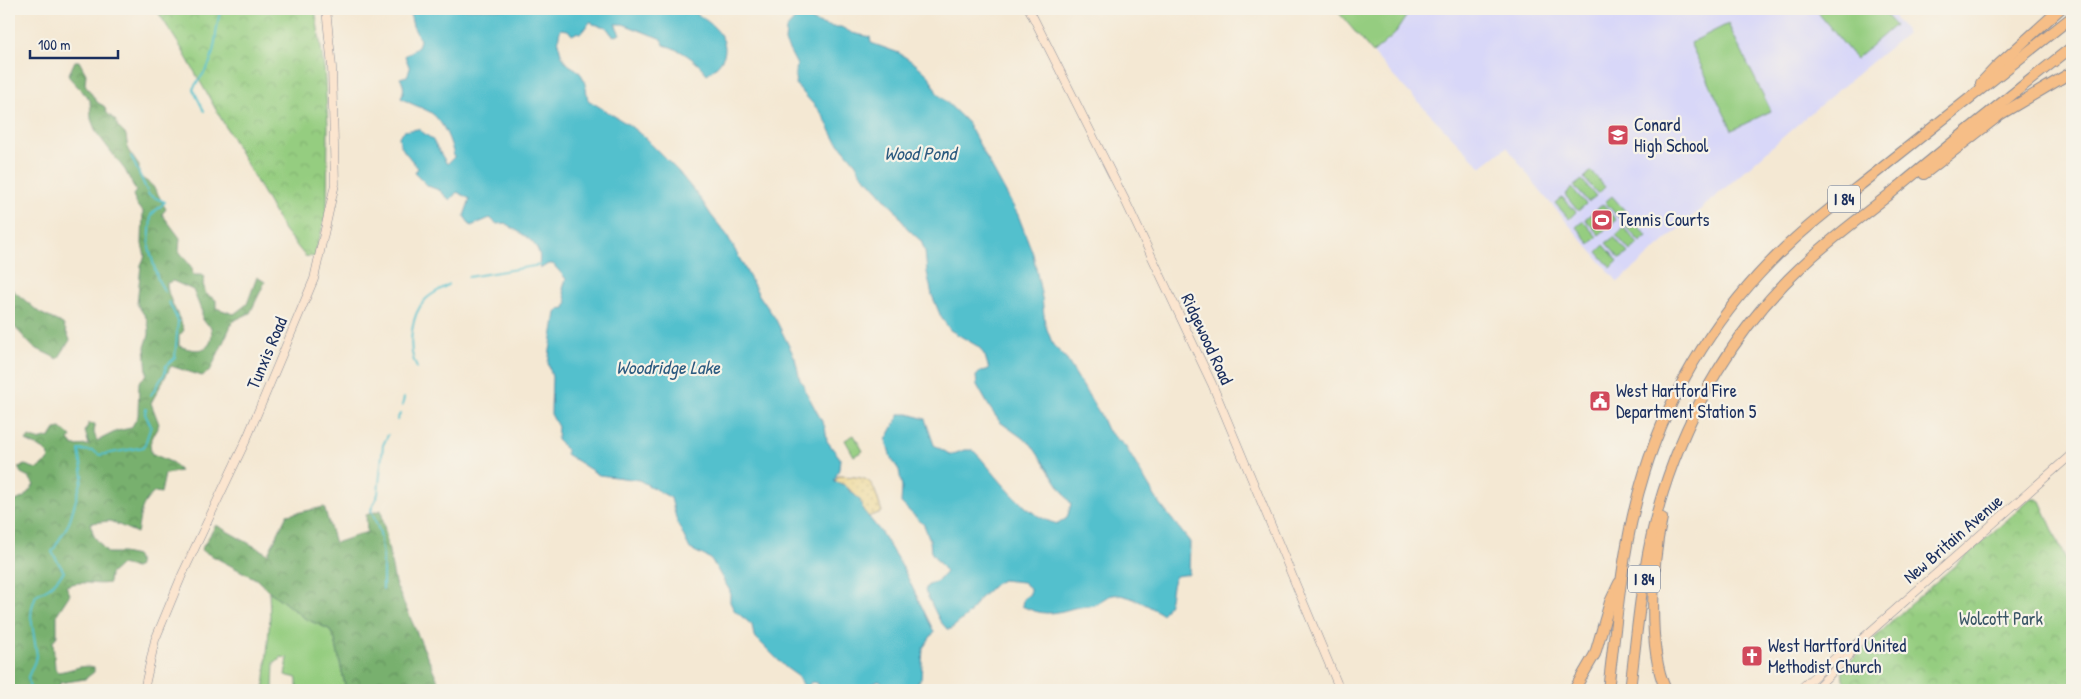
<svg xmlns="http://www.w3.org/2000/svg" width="2081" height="699" viewBox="0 0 2081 699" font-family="'Patrick Hand',sans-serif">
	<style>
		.built { fill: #d8d7f8 }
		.grass { fill: #95cd80; stroke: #587e6f }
		.forest { fill: url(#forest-crowns); stroke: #4a7066; fill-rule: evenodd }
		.sand { fill: url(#sand-dots); stroke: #84847e }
		.park { fill: url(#park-crowns); stroke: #587e6f }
		.water { fill: #53c0cd; stroke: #377896 }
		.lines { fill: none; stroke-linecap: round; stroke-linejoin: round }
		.stream { stroke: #53c0cd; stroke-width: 2 }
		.secondary-casing { stroke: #888c98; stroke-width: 9 }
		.highway-casing { stroke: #888c98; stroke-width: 12 }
		.secondary { stroke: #fbe5cf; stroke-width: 8 }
		.highway { stroke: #f6be87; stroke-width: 10 }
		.labels { text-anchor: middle; stroke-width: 4.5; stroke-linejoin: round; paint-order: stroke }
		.shield { fill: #f7f3e8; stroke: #5d6a87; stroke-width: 1 }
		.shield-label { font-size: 16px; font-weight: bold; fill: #1b2f5e }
		.poi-label { font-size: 18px; fill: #1b2f5e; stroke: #f7f3e8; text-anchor: start }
		.street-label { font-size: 18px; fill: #1b2f5e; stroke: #f7f3e8 }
		.park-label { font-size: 18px; fill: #3a5666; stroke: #f7f3e8 }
		.water-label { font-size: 19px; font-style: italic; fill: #2c5a7f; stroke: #f7f3e8 }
	</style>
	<defs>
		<pattern id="forest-crowns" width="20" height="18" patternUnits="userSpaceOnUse" patternTransform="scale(1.25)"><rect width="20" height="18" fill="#78b06e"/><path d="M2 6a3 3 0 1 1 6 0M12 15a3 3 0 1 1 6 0" fill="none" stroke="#62905e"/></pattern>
		<pattern id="sand-dots" width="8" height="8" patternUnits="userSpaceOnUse" patternTransform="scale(1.25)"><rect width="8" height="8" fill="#eeda9e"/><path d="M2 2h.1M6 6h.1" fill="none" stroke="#ccbb8a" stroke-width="1.8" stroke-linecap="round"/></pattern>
		<pattern id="park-crowns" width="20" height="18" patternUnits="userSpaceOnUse" patternTransform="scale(1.25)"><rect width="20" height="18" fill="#95cd80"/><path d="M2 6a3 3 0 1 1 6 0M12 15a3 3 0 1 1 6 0" fill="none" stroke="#80b071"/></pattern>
	</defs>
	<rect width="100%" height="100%" fill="#f7f3e8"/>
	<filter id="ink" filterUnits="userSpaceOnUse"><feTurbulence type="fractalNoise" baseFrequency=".02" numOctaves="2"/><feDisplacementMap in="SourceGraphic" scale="10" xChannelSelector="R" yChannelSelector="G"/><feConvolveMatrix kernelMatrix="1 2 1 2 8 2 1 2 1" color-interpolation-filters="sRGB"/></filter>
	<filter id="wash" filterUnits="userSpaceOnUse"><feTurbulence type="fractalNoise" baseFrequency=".0096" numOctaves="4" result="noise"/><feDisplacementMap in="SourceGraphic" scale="20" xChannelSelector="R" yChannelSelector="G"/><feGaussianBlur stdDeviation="1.12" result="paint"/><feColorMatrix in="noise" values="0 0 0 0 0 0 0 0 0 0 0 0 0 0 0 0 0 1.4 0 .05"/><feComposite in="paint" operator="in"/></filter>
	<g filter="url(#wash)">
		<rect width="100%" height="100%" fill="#f4e8d3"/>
		<!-- built -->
		<polygon class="built" points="1411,9 1888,9 1907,33 1807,116 1618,282 1540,191 1507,147 1481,167 1393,76 1373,53 1394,35"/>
		<!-- grass -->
		<g class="grass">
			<polygon points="1329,9 1411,9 1394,35 1373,53 1339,13"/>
			<polygon points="1815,9 1881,9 1895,25 1856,59"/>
			<polygon points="1728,24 1771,111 1732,130 1690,43"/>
			<polygon points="1591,171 1605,187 1598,194 1584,178"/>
			<polygon points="1582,180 1596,196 1588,202 1574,186"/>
			<polygon points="1572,188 1586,204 1578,211 1565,195"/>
			<polygon points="1612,196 1626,212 1619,218 1605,202"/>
			<polygon points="1562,197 1576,212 1569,219 1555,203"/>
			<polygon points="1603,204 1616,220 1609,226 1595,211"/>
			<polygon points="1593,212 1607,228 1599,235 1585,219"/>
			<polygon points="1633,220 1647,236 1640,242 1626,227"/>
			<polygon points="1583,221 1597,237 1590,244 1576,227"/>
			<polygon points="1624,228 1638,244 1630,251 1616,235"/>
			<polygon points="1614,237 1628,253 1620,259 1606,243"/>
			<polygon points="1604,245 1618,261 1611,268 1597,252"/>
			<polygon points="854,435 863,451 854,456 845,440"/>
			<polygon points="269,591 306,619 329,629 335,640 346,690 297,690 297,678 285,675 288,658 280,657 280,660 274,662 273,690 264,690 270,617"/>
		</g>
		<!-- forest -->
		<g class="forest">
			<path d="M75 61H79L86 74 85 84 88 89 98 103 104 106 107 113 116 121 118 127 126 135 128 150 139 166C138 182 147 178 154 188 158 193 162 203 166 209L162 214 180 238 179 251 192 268 193 275H202L205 277 203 284 206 294 216 300V308L234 314 247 304 257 277 265 282 250 313 233 321 210 371 202 376 171 366 151 403 159 424 150 443 151 453 173 463 180 471 165 474 161 493 155 492C139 504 141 515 137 533L110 521 90 523 94 536 107 553H122L137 556 139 566 135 568 120 565 110 574 109 583C94 586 81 579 66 586L70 594 57 614V636L53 641 55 668 57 672C70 671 81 664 94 667V672L85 679 60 683 58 690H9V512L14 507 9 501V494L16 501 24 497 34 485 29 477 21 473 18 467 25 465 37 469 48 461 49 455 43 449 26 441 29 437 38 440 50 437 55 429 61 428 71 437 69 440 74 446 89 445 85 431 89 423 95 424 94 433 97 441 117 431 131 428 138 416 139 382 147 374 145 347 149 335V328L147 319 137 304 141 265 145 256 142 244 143 211 138 207 133 195 136 191 125 170 96 132 91 119 90 100 68 76ZM173 281 193 290 202 312V320L211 327C215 352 199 353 179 346V336L184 330C179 316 166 295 167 283Z"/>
			<polygon points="9,287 40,313 63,324 70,340 58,359 33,347 10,322"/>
			<polygon points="324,507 335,543 367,532 366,515 381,510 395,583 442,690 346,690 335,640 329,629 306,619 269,591 256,579 201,550 216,525 268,554 287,515"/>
		</g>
		<!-- sand -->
		<path class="sand" d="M838 476C875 477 871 480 882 512L867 517C856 500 858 490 835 482Z"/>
		<!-- park -->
		<g class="park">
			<polygon points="156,9 315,9 324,68 328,124 327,212 317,247 316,257 305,256 284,230 180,46"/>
			<polygon points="2031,499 2036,499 2040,501 2072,573 2072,690 1851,690 1843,679 1842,669 1906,608"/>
		</g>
		<!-- water -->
		<g class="water">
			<path d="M409 9H688C715 23 745 49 707 74 695 59 682 50 664 45L662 39 623 24H615L620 34 616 36 612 35 606 27 593 24 591 21 580 34 578 32 572 35 568 30 561 29C556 38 559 55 567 63 570 67 577 68 580 73 586 80 586 91 588 100L629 125 644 137 678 171 702 201 711 215 727 235 759 295 775 318 795 358 800 380 804 384 805 390 825 427 827 441 840 458 839 469 834 481 844 485 860 500 863 510 880 531 903 568 934 632 923 648 921 679 911 690H892L879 681 872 684V690H862L860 687H850L847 690H830L818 687V683L811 682 808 687 803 685 799 677 785 667 754 636 752 625 734 610 730 602V591L711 559 690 549 677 522 671 498 639 480 599 475 566 454V449L557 440 558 427 551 414 552 377 548 363 556 313 559 309 565 308 567 303 563 289 566 279 553 264H548L540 269C538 263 541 258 539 253 535 239 516 231 505 223L497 224 490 218 471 226 464 216 470 199 457 192 450 200 439 190 428 186 415 173 418 168 404 151 400 144 399 136 404 131 418 129 432 139 447 164 454 157C452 143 443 120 430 112 421 107 410 104 401 98 404 91 405 86 400 78L407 76 410 69 405 56 418 47 420 40 413 26Z"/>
			<path d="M804 16 818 23 832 27H841L852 33 870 37 871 43 899 53 917 65 929 76 937 93 967 122 1018 215 1033 254 1042 298 1045 324 1053 345 1065 357 1100 414 1107 430 1125 446 1159 503 1190 542 1189 574 1176 576C1168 588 1174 604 1162 614 1149 606 1134 597 1119 595 1109 593 1102 601 1094 605 1088 607 1081 606 1074 608 1053 614 1043 616 1022 606L1023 599 1030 594V588L1023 582 1002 580 995 584 978 600 969 614 951 629H947L940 621 925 591 927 586 939 580 946 572 931 552 930 540 924 525 901 503 902 487 899 470 891 458 886 440 900 414H909L925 419 934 445 951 455 964 450H973C997 474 1022 516 1058 524L1067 518 1071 504 1031 444 1000 422 990 408 977 385 976 376 980 372 989 369 985 356 979 347 950 330 941 317 932 295 927 272 925 251 921 241 907 228 896 211 870 182 861 174 856 164 835 139 822 114 796 85 795 77 797 65 785 42 786 29 796 18Z"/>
		</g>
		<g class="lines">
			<!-- stream -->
			<g class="stream">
				<path d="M204 111 193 89C198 80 207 71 210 62 217 45 215 26 221 9"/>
				<polyline points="131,156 149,195 165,202 151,215 149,248 158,280 165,292"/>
				<polyline points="468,277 540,265"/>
				<path d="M417 368C407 349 410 315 426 299 432 293 442 289 449 284"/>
				<polyline points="151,395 165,373 166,366 175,358 178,321 169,302"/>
				<polyline points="402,406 404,398"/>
				<polyline points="397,420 400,414"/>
				<polyline points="383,589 383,557 380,533 371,510 378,494 383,445 388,435"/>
				<polyline points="30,690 28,677 37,656 31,617 32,607 36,595 50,587 64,572 52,552 69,523 83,476 79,450 93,451 100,455 144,447 151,426 145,414 146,409"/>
			</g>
		</g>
	</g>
	<g filter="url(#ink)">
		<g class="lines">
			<!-- secondary casing -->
			<g class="secondary-casing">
				<g id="secondary">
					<polyline points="1029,9 1124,198 1212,384 1340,690"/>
					<polyline points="144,690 155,640 182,575 247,438 314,279 335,184 332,67 326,9"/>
					<polyline points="1799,690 1843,651 1854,646"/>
					<polyline points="1814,690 1848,657 1854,646 2072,454"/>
				</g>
			</g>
			<!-- highway casing -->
			<g class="highway-casing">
				<g id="highway">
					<polyline points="1981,83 1996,67 2060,9"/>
					<polyline points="1924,174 2001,114 2072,72"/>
					<path d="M1662 518C1652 562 1647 650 1666 690"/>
					<polyline points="1574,690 1595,654 1610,602 1619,583"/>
					<path d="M1608 690C1617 618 1622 544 1644 474 1671 386 1722 306 1790 243 1822 213 1859 187 1893 159 1953 111 2013 64 2072 17"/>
					<path d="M1630 690C1638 624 1643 556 1663 492 1690 407 1736 328 1801 267 1829 240 1860 218 1890 194 1950 144 2011 95 2072 47"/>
				</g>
			</g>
			<!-- secondary -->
			<use href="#secondary" class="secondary"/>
			<!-- highway -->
			<use href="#highway" class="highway"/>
		</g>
	</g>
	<!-- icons -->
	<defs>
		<g id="school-square" transform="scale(1.125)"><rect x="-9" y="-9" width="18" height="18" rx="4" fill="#d1495b" stroke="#f7f3e8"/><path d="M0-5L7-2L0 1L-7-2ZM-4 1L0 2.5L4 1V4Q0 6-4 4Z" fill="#fff"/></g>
		<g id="stadium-square" transform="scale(1.125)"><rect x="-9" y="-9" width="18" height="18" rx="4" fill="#d1495b" stroke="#f7f3e8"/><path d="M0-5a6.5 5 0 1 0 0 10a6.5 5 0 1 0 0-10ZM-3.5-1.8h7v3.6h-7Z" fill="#fff"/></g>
		<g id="civic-square" transform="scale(1.125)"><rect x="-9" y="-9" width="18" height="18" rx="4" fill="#d1495b" stroke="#f7f3e8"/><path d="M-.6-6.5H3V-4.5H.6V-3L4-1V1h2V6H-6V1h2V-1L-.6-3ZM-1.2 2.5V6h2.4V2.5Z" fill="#fff"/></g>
		<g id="church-square" transform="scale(1.125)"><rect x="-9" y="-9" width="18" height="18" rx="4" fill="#d1495b" stroke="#f7f3e8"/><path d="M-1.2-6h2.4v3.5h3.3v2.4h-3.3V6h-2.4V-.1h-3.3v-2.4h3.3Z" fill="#fff"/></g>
	</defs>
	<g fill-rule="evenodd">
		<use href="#school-square" x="1618" y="135"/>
		<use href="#stadium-square" x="1602" y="220"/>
		<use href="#civic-square" x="1600" y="401"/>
		<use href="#church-square" x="1752" y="656"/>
	</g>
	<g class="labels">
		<!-- shield labels -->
		<g class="shield">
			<rect x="1828" y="185.5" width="32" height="27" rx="4"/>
			<rect x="1628" y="565.5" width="32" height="27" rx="4"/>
		</g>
		<g class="shield-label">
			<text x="1844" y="205">I 84</text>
			<text x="1644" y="585">I 84</text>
		</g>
		<!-- poi labels -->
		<g class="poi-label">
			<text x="1634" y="131">Conard<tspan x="1634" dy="21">High School</tspan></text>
			<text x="1618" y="226">Tennis Courts</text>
			<text x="1616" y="397">West Hartford Fire<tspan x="1616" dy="21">Department Station 5</tspan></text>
			<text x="1768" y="652">West Hartford United<tspan x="1768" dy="21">Methodist Church</tspan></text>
		</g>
		<!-- street labels -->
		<g class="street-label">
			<text transform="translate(1207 339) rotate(65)" y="6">Ridgewood Road</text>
			<text transform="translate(267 353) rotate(-67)" y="6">Tunxis Road</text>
			<text transform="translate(1953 539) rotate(-41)" y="6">New Britain Avenue</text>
		</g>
		<!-- park labels -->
		<g class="park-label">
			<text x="2001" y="625">Wolcott Park</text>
		</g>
		<!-- water labels -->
		<g class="water-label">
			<text x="920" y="160">Wood Pond</text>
			<text x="668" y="374">Woodridge Lake</text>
		</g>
	</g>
	<!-- margin -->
	<rect width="2081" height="699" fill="none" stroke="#f7f3e8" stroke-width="30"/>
	<!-- scale -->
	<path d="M30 50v8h88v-8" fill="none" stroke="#1b2f5e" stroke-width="2.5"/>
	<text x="38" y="50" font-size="15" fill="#1b2f5e" stroke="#f7f3e8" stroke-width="4" paint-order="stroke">100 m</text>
</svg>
